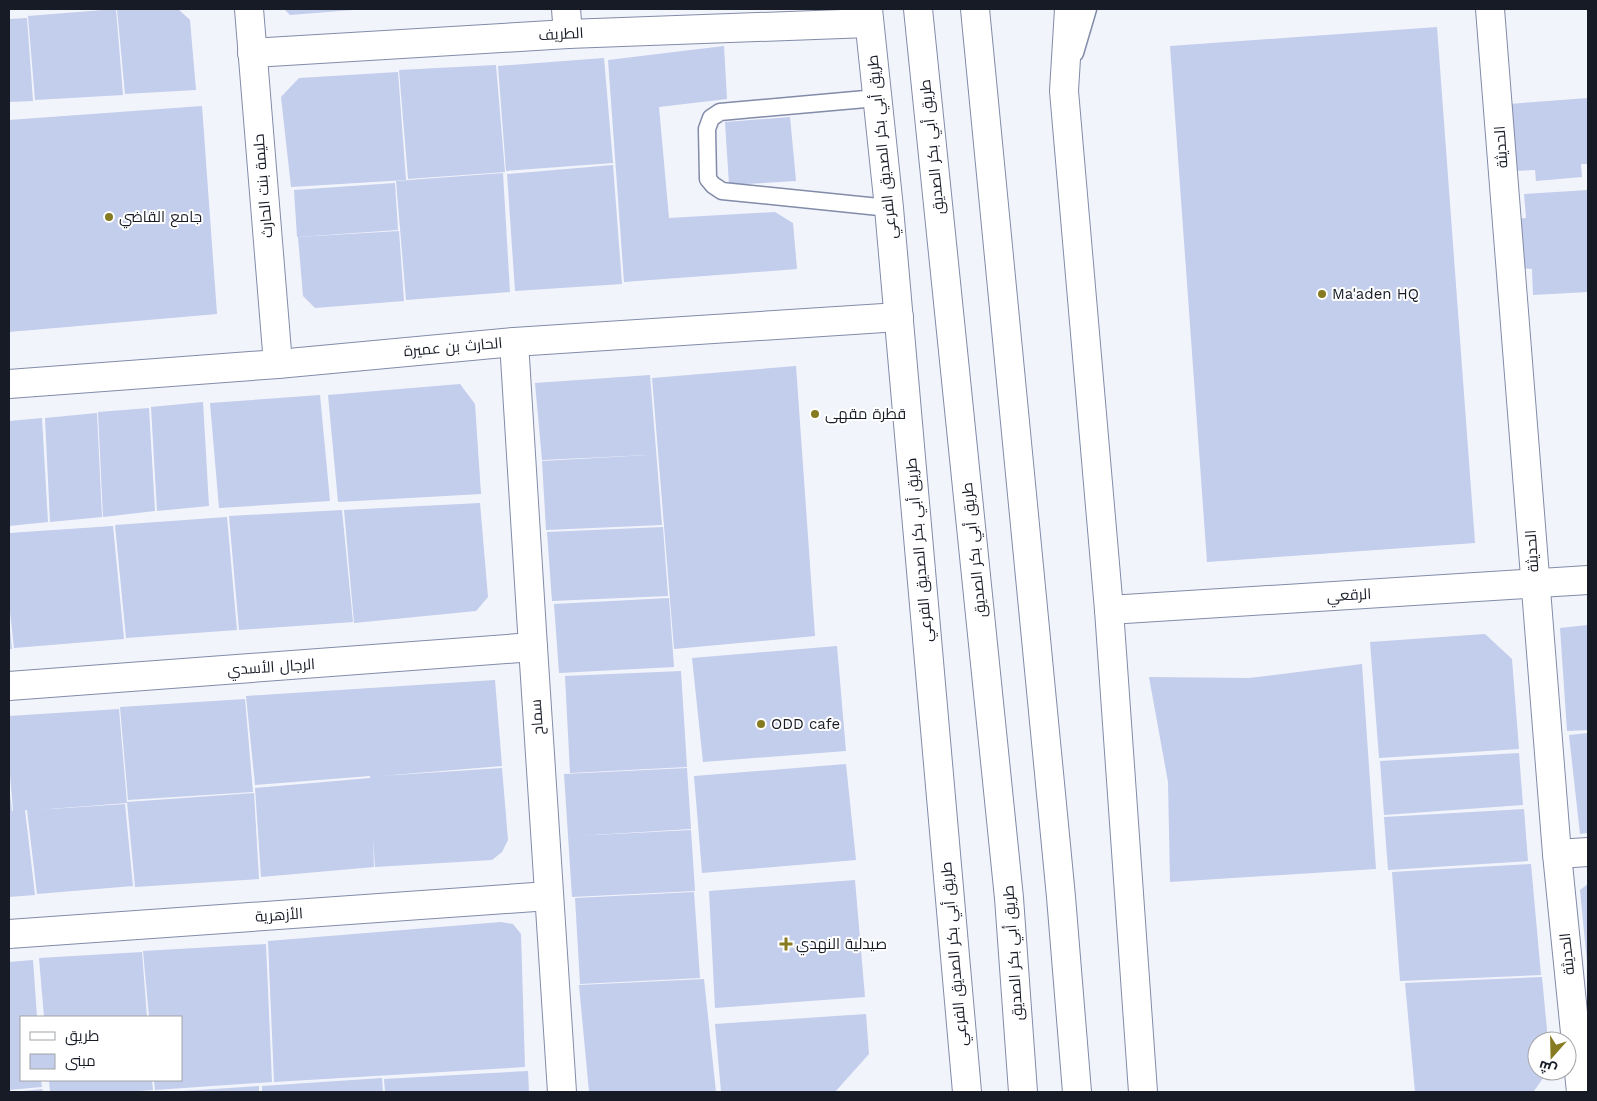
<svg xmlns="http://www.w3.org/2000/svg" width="1597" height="1101" viewBox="0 0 1597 1101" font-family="'Work Sans',Cairo,sans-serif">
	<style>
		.building { fill: #c3cdec }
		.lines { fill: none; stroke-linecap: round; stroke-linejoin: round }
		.lane-casing { stroke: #828ba8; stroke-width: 19 }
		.street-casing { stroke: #828ba8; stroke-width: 30 }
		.secondary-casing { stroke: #828ba8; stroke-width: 30 }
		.primary-casing { stroke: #828ba8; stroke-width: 30 }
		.lane { stroke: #fff; stroke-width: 16 }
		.street { stroke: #fff; stroke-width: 28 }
		.secondary { stroke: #fff; stroke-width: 28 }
		.primary { stroke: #fff; stroke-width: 28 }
		.poi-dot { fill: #867b20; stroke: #fff; stroke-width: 2 }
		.labels { text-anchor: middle; stroke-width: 4; stroke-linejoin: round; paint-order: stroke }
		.street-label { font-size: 15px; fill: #171b26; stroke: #fff }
		.poi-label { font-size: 15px; fill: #171b26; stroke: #fff; text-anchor: start }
	</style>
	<rect width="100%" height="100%" fill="#f2f4fb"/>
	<!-- building -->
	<g class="building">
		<polygon points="116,9 123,95 35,100 28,16"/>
		<polygon points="117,9 178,9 190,20 196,90 125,94"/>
		<polygon points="284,9 353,9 353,10 290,15"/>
		<polygon points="27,18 33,101 9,102 9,19"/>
		<polygon points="1437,27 1475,543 1207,562 1170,46"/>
		<polygon points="724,46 727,99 659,107 669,218 775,212 793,223 797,269 624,282 608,60"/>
		<polygon points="604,58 613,163 506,171 498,66"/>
		<polygon points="496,65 505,172 408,179 399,70"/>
		<polygon points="398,72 406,180 291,187 281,97 299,78"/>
		<polygon points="1588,98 1588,164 1581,164 1582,177 1536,181 1535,170 1511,171 1509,104"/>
		<polygon points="202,106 217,314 9,332 9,120"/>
		<polygon points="790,117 796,181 729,185 725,122"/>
		<polygon points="613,165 622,284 515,291 507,174"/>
		<polygon points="503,173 510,292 406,300 396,181"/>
		<polygon points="395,183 398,230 297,237 294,190"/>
		<polygon points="1588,190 1588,292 1533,295 1532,269 1520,268 1515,219 1526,218 1524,194"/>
		<polygon points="399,231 404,301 315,308 303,296 298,237"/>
		<polygon points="796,366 815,636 674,649 652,378"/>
		<polygon points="650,375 662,525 546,530 542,461 648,455 542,460 535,383"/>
		<polygon points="460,384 475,404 481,494 338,502 328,395"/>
		<polygon points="320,395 330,501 219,508 210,403"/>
		<polygon points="203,402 209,506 157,511 151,407"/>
		<polygon points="149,408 155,511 103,517 98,412"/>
		<polygon points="97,413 102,517 50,522 45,418"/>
		<polygon points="42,418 48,522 9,526 9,421"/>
		<polygon points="480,503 488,597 476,611 354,623 344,510"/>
		<polygon points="342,510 353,622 239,630 229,516"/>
		<polygon points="227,517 237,630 126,638 115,525"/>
		<polygon points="113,526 124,639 14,648 9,603 9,533"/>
		<polygon points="663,527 668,596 552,601 547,532"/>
		<polygon points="669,598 674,667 559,673 554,604"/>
		<polygon points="1588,625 1588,730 1567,731 1560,628"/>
		<polygon points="9,628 10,628 12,649 9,649"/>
		<polygon points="1485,634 1512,659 1519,749 1379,758 1370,642"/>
		<polygon points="837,646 846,751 703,762 692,658"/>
		<polygon points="1362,664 1376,869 1170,882 1168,782 1149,677 1249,678"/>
		<polygon points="681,671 687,767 570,773 565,676"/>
		<polygon points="495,680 502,766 380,776 502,768 508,840 502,852 492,860 375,867 373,838 374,867 261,877 255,788 370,778 370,776 255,785 246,696"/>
		<polygon points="245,699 253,792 128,800 120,707"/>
		<polygon points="119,709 127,803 36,810 125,804 133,886 37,894 27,810 25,810 35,895 9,897 9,795 10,795 12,811 13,811 9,762 9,716"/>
		<polygon points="1588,733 1588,833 1580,834 1569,735"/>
		<polygon points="1519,753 1523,805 1384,815 1380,761"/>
		<polygon points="846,764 856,860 702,873 694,776"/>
		<polygon points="687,768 691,829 576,836 691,830 695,891 572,897 564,774"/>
		<polygon points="254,793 259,879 135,887 127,802"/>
		<polygon points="1524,809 1528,861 1388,870 1384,817"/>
		<polygon points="1531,864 1541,975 1400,981 1392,872"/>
		<polygon points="855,880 865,997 715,1008 709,891"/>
		<polygon points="1588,884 1588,962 1587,963 1580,890"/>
		<polygon points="694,892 700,978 580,984 575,898"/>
		<polygon points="501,922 513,924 521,934 525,1067 274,1082 268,941"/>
		<polygon points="266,944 272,1082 155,1090 154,1080 181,1080 181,1017 149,1017 143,951"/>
		<polygon points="142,952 147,1017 44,1017 39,958"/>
		<polygon points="33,960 37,1017 21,1017 21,1080 41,1080 42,1087 9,1090 9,962"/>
		<polygon points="1542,977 1548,1041 1537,1041 1537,1071 1548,1071 1534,1091 1415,1092 1405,983"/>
		<polygon points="704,979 716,1092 589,1092 579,985"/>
		<polygon points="866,1014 869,1054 835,1092 721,1092 715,1024"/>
		<polygon points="528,1071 529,1092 385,1092 384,1079"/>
		<polygon points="382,1078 383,1092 262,1092 262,1086"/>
		<polygon points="49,1080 152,1080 153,1090 128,1092 50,1092"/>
		<polygon points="259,1086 259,1092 182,1092 182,1091"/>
		<polygon points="42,1089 43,1092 23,1092 23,1091"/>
	</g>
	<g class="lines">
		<!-- lane casing -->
		<g class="lane-casing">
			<g id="lane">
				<polyline points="1075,53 1088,9"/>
				<polyline points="877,98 720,112 711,118 707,129 708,179 713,185 722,191 889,208"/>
			</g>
		</g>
		<!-- street casing -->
		<g class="street-casing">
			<g id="street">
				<polyline points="249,9 278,364"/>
				<polyline points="566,9 568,34"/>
				<polyline points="1490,9 1557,854 1581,1092"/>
				<polyline points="252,53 568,34 869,23"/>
				<polyline points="514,342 533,647 562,1092"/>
				<polyline points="9,384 278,364 514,342 899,317"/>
				<polyline points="1109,610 1588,580"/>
				<polyline points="9,686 533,647"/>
				<polyline points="1557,854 1588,852"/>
				<polyline points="9,934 549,896"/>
			</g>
		</g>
		<!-- secondary casing -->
		<g class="secondary-casing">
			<g id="secondary">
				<polyline points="868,9 889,208 967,1092"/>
				<polyline points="1069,9 1064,91 1109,610 1143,1092"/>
			</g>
		</g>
		<!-- primary casing -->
		<g class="primary-casing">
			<g id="primary">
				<polyline points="918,9 1009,898 1023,1092"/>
				<polyline points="975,9 1061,897 1077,1092"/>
			</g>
		</g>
		<!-- lane -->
		<use href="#lane" class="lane"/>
		<!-- street -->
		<use href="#street" class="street"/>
		<!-- secondary -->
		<use href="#secondary" class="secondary"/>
		<!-- primary -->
		<use href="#primary" class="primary"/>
	</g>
	<!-- markers -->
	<g class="poi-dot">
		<circle cx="109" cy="217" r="5"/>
		<circle cx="1322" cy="294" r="5"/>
		<circle cx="815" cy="414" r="5"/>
		<circle cx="761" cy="724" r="5"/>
		<path d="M783.5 936.5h5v5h5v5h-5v5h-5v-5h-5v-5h5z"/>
	</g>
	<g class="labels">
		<!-- street labels -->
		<g class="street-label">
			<text transform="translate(561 34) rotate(-3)" y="5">الطريف</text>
			<text transform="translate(882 147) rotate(-96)" y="5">طريق أبي بكر الصديق الفرعي</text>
			<text transform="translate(932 147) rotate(-96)" y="5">طريق أبي بكر الصديق</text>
			<text transform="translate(1501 147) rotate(-94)" y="5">الحديثة</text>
			<text transform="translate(263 186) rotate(-95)" y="5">حليمة بنت الحارث</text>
			<text transform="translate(453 347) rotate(-5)" y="5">الحارث بن عميرة</text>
			<text transform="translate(919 550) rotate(-95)" y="5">طريق أبي بكر الصديق الفرعي</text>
			<text transform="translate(974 550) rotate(-96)" y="5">طريق أبي بكر الصديق</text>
			<text transform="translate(1532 551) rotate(-94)" y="5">الحديثة</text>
			<text transform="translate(1349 595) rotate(-3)" y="5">الرقعي</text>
			<text transform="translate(271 667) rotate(-4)" y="5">الرجال الأسدي</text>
			<text transform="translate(537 717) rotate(-94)" y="5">سماح</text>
			<text transform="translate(279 915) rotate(-4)" y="5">الأزهرية</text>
			<text transform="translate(1013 953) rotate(-94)" y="5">طريق أبي بكر الصديق</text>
			<text transform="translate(954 954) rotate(-95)" y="5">طريق أبي بكر الصديق الفرعي</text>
			<text transform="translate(1567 954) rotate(-96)" y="5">الحديثة</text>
		</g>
		<!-- poi labels -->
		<g class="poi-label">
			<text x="119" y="222">جامع القاضي</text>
			<text x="1332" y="299">Ma'aden HQ</text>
			<text x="825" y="419">قطرة مقهى</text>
			<text x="771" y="729">ODD cafe</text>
			<text x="796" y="949">صيدلية النهدي</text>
		</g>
	</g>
	<!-- border -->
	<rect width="1597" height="1101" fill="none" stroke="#171b26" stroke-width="20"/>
	<!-- legend -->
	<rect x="20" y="1016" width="162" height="65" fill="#ffffff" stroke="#a2a4a8"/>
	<rect x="30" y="1032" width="25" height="8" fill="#ffffff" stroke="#a2a4a8"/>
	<text x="65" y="1041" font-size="15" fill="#171b26">طريق</text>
	<rect x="30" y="1054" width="25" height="15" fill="#c3cdec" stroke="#a2a4a8"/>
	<text x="65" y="1066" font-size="15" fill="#171b26">مبنى</text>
	<!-- north arrow -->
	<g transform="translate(1552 1056) rotate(200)"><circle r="24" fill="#ffffff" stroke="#a2a4a8"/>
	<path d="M0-4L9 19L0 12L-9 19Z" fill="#867b20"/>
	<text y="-8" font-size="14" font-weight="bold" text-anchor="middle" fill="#171b26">ش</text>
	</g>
</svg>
